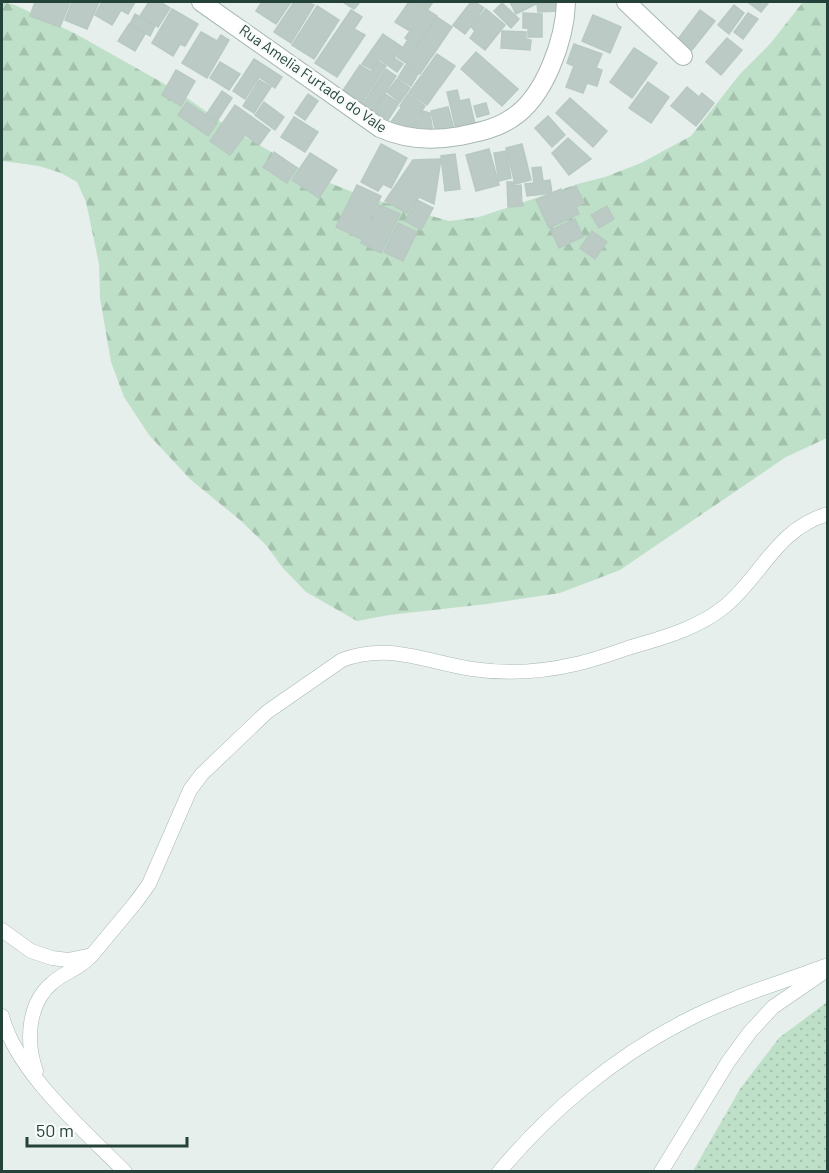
<svg xmlns="http://www.w3.org/2000/svg" width="829" height="1173" viewBox="0 0 829 1173" font-family="Barlow,sans-serif">
	<style>
		.grass { fill: url(#grass-dots) }
		.forest { fill: url(#forest-firs) }
		.building { fill: #bbcac4; stroke: #b8c9c2; stroke-width: 1.5 }
		.lines { fill: none; stroke-linecap: round; stroke-linejoin: round }
		.service-casing { stroke: #a8b8b2; stroke-width: 15 }
		.minor-casing { stroke: #a8b8b2; stroke-width: 20 }
		.service { stroke: #fff; stroke-width: 14 }
		.minor { stroke: #fff; stroke-width: 18 }
		.labels { text-anchor: middle; stroke-width: 5; stroke-linejoin: round; paint-order: stroke }
		.street-label { font-size: 15px; fill: #24423a; stroke: #f7fbf9 }
	</style>
	<defs>
		<pattern id="grass-dots" width="8" height="8" patternUnits="userSpaceOnUse" patternTransform="scale(1.5)"><rect width="8" height="8" fill="#bfe0c8"/><path d="M2 2h.1M6 6h.1" fill="none" stroke="#a4c1ad" stroke-width="1.8" stroke-linecap="round"/></pattern>
		<pattern id="forest-firs" width="22" height="20" patternUnits="userSpaceOnUse" patternTransform="scale(1.5)"><rect width="22" height="20" fill="#bfe0c8"/><path d="M5 1l3.5 6h-7zM16 11l3.5 6h-7z" fill="#a4c1ad"/></pattern>
	</defs>
	<rect width="100%" height="100%" fill="#e6efeb"/>
	<!-- grass -->
	<polygon class="grass" points="827,1002 827,1171 693,1171 740,1089 779,1038"/>
	<!-- forest -->
	<polygon class="forest" points="2,2 15,5 76,34 177,91 228,127 315,177 365,197 449,221 479,217 581,183 605,177 641,163 691,136 740,74 770,44 803,2 827,2 827,438 786,457 620,570 560,593 487,604 389,615 357,621 306,592 282,567 266,545 240,520 191,480 149,435 124,397 111,362 100,298 99,264 86,202 77,182 61,173 39,166 2,161"/>
	<!-- building -->
	<g class="building">
		<polygon points="35,2 70,2 60,27 30,16"/>
		<polygon points="72,2 99,2 87,29 65,20"/>
		<polygon points="102,2 135,2 128,14 121,10 112,25 95,15"/>
		<polygon points="149,2 160,2 170,8 158,27 140,16"/>
		<polygon points="262,2 291,2 276,24 256,11"/>
		<polygon points="294,2 308,2 314,5 291,43 274,32"/>
		<polygon points="343,2 360,2 354,9"/>
		<polygon points="409,2 415,2 437,16 417,46 405,38 410,31 395,22"/>
		<polygon points="417,2 433,2 428,9"/>
		<polygon points="471,2 475,2 484,8 465,34 453,25"/>
		<polygon points="510,2 540,2 516,14"/>
		<polygon points="544,2 556,2 557,11 538,12 537,4"/>
		<polygon points="750,2 769,2 761,12 749,3"/>
		<polygon points="502,3 519,19 511,28 494,11"/>
		<polygon points="734,5 744,13 729,34 718,25"/>
		<polygon points="317,6 339,20 314,59 292,45"/>
		<polygon points="172,9 198,24 185,46 180,44 173,56 152,43"/>
		<polygon points="486,9 505,25 485,50 470,38 475,31 471,27"/>
		<polygon points="351,10 362,17 354,29 365,35 337,77 315,63"/>
		<polygon points="700,10 715,21 692,50 678,39"/>
		<polygon points="523,13 542,14 542,37 528,37 528,28 523,28"/>
		<polygon points="748,13 758,19 743,39 734,32"/>
		<polygon points="135,14 155,26 150,36 130,24"/>
		<polygon points="593,15 621,27 610,53 582,41"/>
		<polygon points="437,17 452,27 431,58 416,48"/>
		<polygon points="129,24 145,34 135,51 118,41"/>
		<polygon points="502,31 526,32 526,39 531,40 530,50 501,48"/>
		<polygon points="201,32 217,41 221,35 229,40 207,78 182,63"/>
		<polygon points="383,34 402,47 394,58 403,64 397,72 379,59 371,69 362,64"/>
		<polygon points="727,38 742,50 721,75 706,62"/>
		<polygon points="407,41 416,47 406,63 397,57"/>
		<polygon points="574,44 602,54 596,68 602,70 597,86 587,83 583,93 566,87 574,66 567,63"/>
		<polygon points="634,48 657,63 632,98 610,82"/>
		<polygon points="416,50 430,59 420,74 406,65"/>
		<polygon points="476,52 518,89 502,106 461,69"/>
		<polygon points="437,54 455,66 440,87 422,75"/>
		<polygon points="254,59 282,77 275,88 259,77 245,99 233,91"/>
		<polygon points="378,61 386,66 361,104 342,92 360,65 371,72"/>
		<polygon points="220,62 240,74 229,90 210,78"/>
		<polygon points="405,66 418,74 411,86 398,78"/>
		<polygon points="386,69 396,76 373,111 363,104"/>
		<polygon points="176,70 195,81 181,106 162,95"/>
		<polygon points="421,76 439,88 427,105 409,93"/>
		<polygon points="397,79 410,88 400,102 387,92"/>
		<polygon points="259,80 271,87 254,113 243,106"/>
		<polygon points="648,82 669,97 651,123 629,108"/>
		<polygon points="687,87 699,97 702,93 714,103 696,126 671,106"/>
		<polygon points="457,90 460,101 469,99 475,124 456,129 447,92"/>
		<polygon points="222,91 232,98 217,121 206,115"/>
		<polygon points="308,94 318,101 305,120 295,113"/>
		<polygon points="385,94 399,103 388,120 374,111"/>
		<polygon points="408,94 425,106 417,118 400,106"/>
		<polygon points="570,98 607,131 593,147 556,113"/>
		<polygon points="187,102 217,123 208,136 178,115"/>
		<polygon points="264,102 284,117 275,130 255,115"/>
		<polygon points="486,103 489,114 477,117 474,106"/>
		<polygon points="235,105 270,130 259,145 245,135 230,155 210,141"/>
		<polygon points="448,107 454,129 436,133 431,111"/>
		<polygon points="401,108 417,120 408,133 391,122"/>
		<polygon points="423,111 430,113 433,133 412,130"/>
		<polygon points="548,116 565,135 552,147 535,128"/>
		<polygon points="294,117 318,132 305,152 281,137"/>
		<polygon points="568,138 591,159 569,175 552,153"/>
		<polygon points="381,144 407,158 391,188 383,184 378,191 361,182"/>
		<polygon points="522,144 531,180 515,184 506,148"/>
		<polygon points="489,149 499,185 476,191 466,155"/>
		<polygon points="506,151 511,178 499,181 494,153"/>
		<polygon points="274,152 297,168 287,183 263,167"/>
		<polygon points="310,153 337,170 319,198 292,180"/>
		<polygon points="455,154 460,189 445,191 441,156"/>
		<polygon points="441,159 434,204 419,197 407,213 385,201 413,160"/>
		<polygon points="541,167 543,181 550,180 552,193 527,196 525,184 534,183 532,168"/>
		<polygon points="507,182 513,182 514,186 521,185 522,206 508,207"/>
		<polygon points="357,185 381,196 361,239 336,227"/>
		<polygon points="576,186 584,203 576,207 579,214 549,228 536,200 561,189 562,192"/>
		<polygon points="417,200 433,208 421,230 405,221"/>
		<polygon points="379,205 400,214 381,253 361,243"/>
		<polygon points="607,206 614,219 599,228 591,215"/>
		<polygon points="575,219 583,237 559,248 551,230"/>
		<polygon points="398,223 417,232 403,261 384,252"/>
		<polygon points="592,231 607,242 595,259 580,248"/>
	</g>
	<g class="lines">
		<!-- service casing -->
		<g class="service-casing">
			<g id="service">
				<path d="M2 930 31 951 52 958 68 960 92 955 136 902 149 884 190 790 202 774 267 712 342 660C389 642 426 662 472 669 506 674 542 672 576 664 594 660 611 654 628 648 661 638 697 629 724 607 762 576 776 529 828 514"/>
				<path d="M2 1016C16 1072 85 1131 125 1172"/>
				<path d="M36 1071C26 1043 27 1004 52 983 64 972 80 969 91 956"/>
				<path d="M499 1172C549 1112 613 1058 683 1022 728 998 780 983 828 965"/>
				<polyline points="661,1172 728,1062 750,1032 773,1007 827,970"/>
			</g>
		</g>
		<!-- minor casing -->
		<g class="minor-casing">
			<g id="minor">
				<path d="M201 2 380 128C406 140 432 141 460 136 478 132 496 129 512 118 545 97 565 39 566 2"/>
				<polyline points="626,2 683,56"/>
			</g>
		</g>
		<!-- service -->
		<use href="#service" class="service"/>
		<!-- minor -->
		<use href="#minor" class="minor"/>
	</g>
	<g class="labels">
		<!-- street labels -->
		<g class="street-label">
			<text transform="translate(313 79) rotate(35)" y="5">Rua Amelia Furtado do Vale</text>
		</g>
	</g>
	<!-- border -->
	<rect width="829" height="1173" fill="none" stroke="#24423a" stroke-width="6"/>
	<!-- scale -->
	<path d="M27 1137v9h160v-9" fill="none" stroke="#24423a" stroke-width="3"/>
	<text x="36" y="1137" font-size="18" fill="#24423a" stroke="#f7fbf9" stroke-width="4.5" paint-order="stroke">50 m</text>
</svg>
